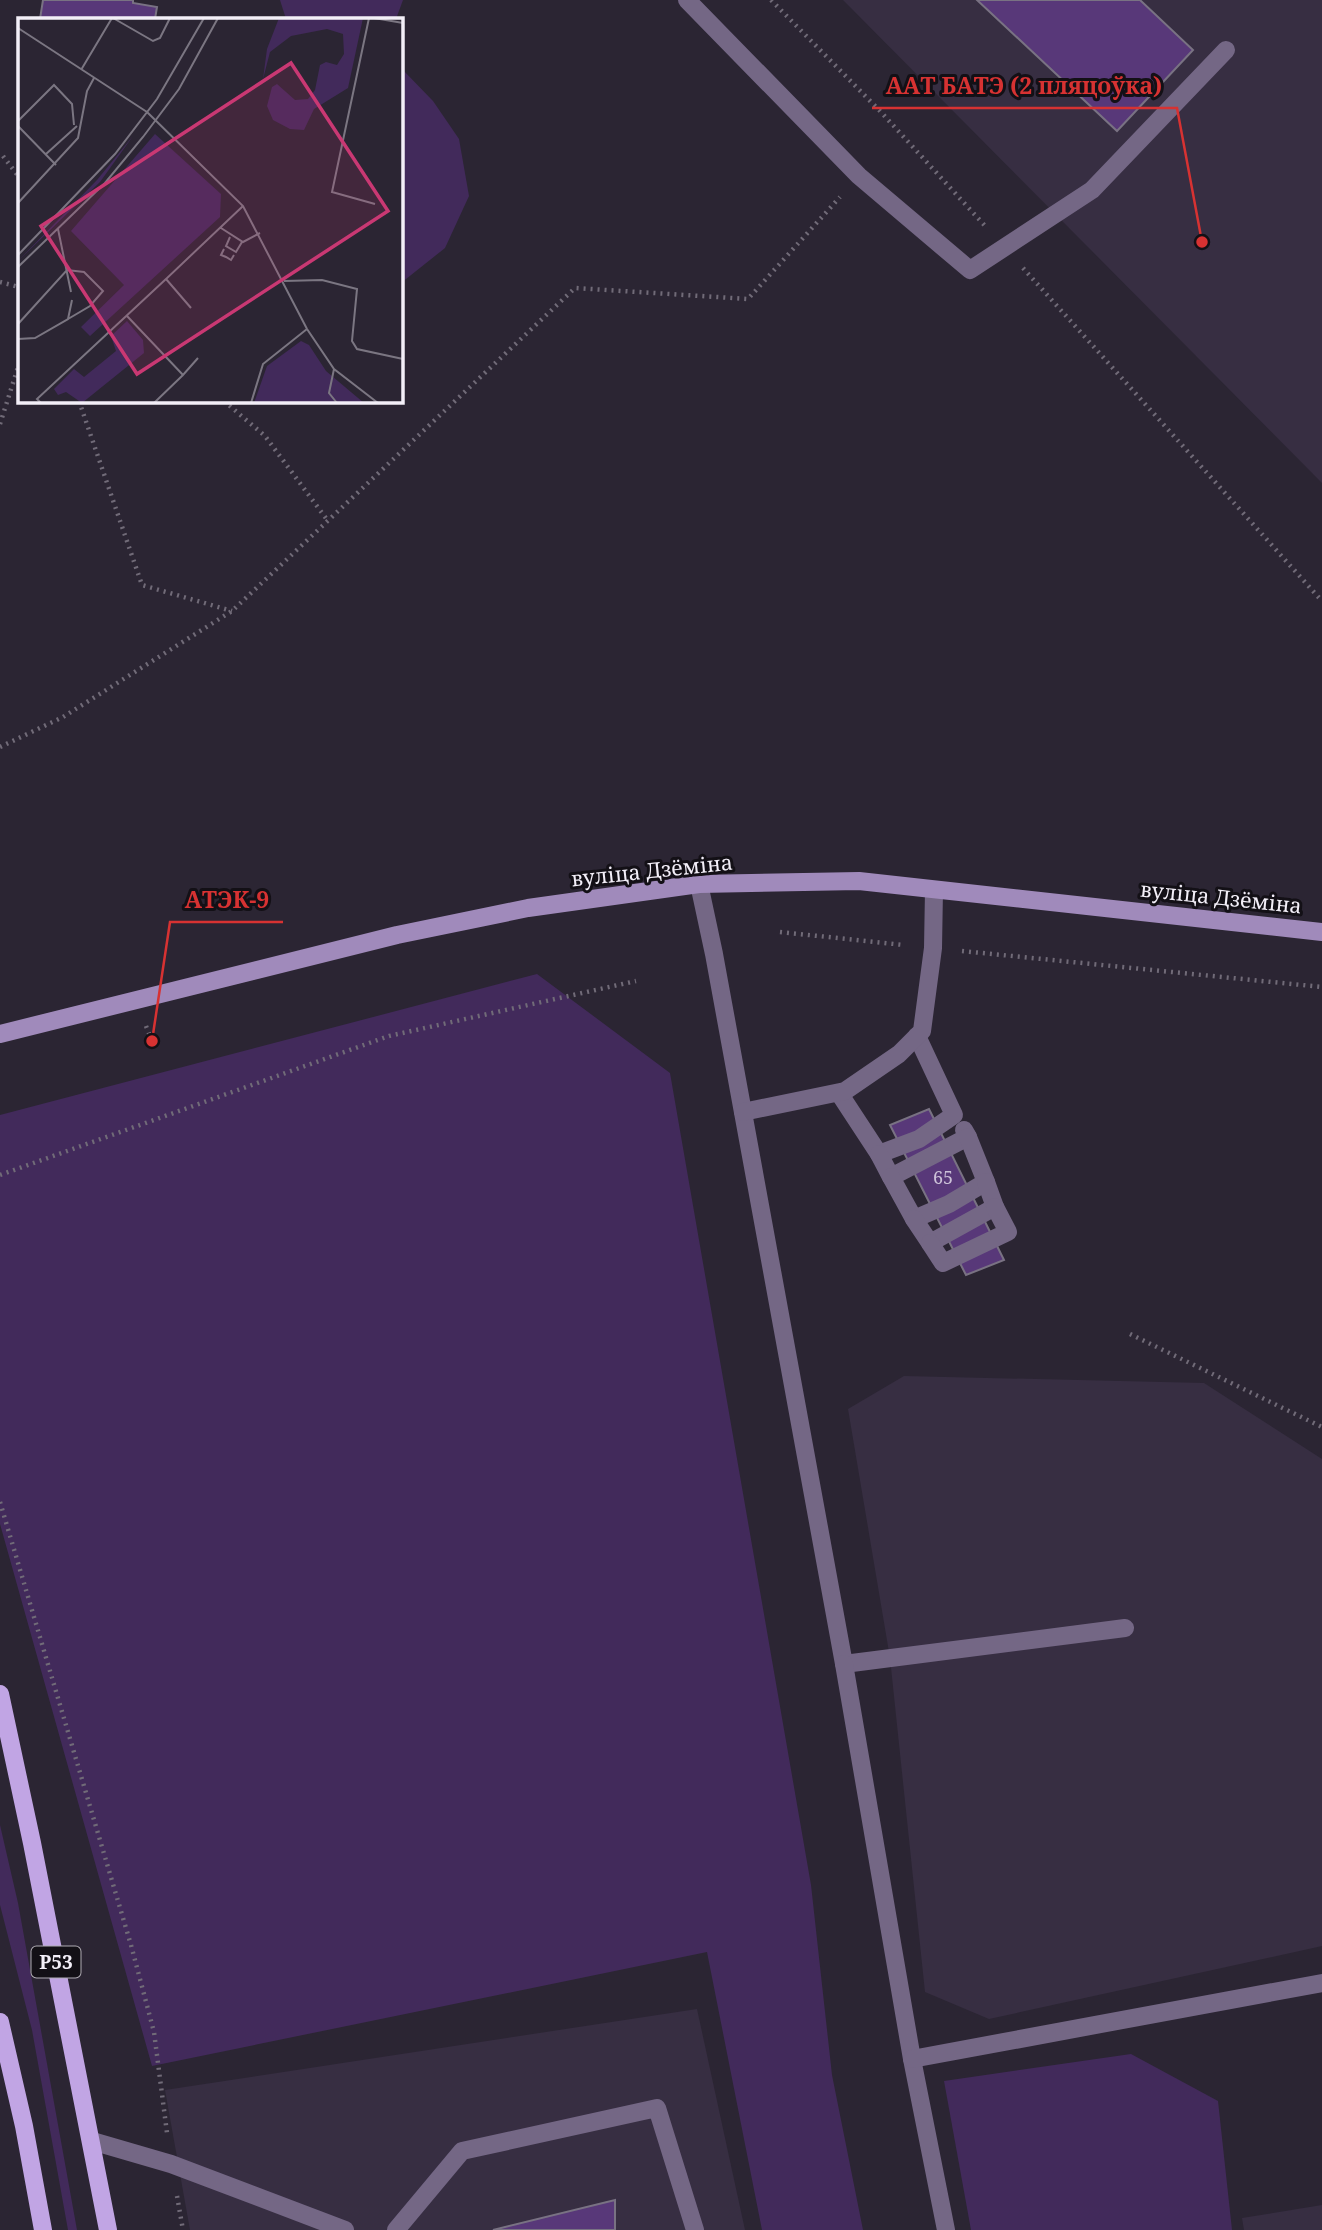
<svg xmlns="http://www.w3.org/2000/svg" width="1322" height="2230" viewBox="0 0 1322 2230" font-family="'Noto Serif',serif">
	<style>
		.built { fill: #372e42 }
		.green { fill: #422a5b }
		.building { fill: #583879; stroke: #797283; stroke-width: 2 }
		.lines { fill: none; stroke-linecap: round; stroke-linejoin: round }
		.path { stroke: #716b78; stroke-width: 4.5; stroke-dasharray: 2 5; stroke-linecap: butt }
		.lane { stroke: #746785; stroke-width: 18 }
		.secondary { stroke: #a08abb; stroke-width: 18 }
		.primary { stroke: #c1a5e4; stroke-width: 18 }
		.labels { text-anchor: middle; stroke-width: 6; stroke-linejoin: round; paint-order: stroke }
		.number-label { font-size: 18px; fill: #ccc1d8 }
		.shield { fill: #131016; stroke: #b0acb4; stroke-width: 2 }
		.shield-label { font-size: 19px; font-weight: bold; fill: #f3eff8 }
		.street-label { font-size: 21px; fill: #f3eff8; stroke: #131016 }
		.inset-road { fill: none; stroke: #7b7682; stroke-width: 2 }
		.view { fill: #c93873; fill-opacity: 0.15; stroke: #c93873; stroke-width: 3.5 }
		.inset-edge { fill: none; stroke: #f3eff8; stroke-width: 3.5 }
		.leader { fill: none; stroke: #d73232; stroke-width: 2.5 }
		.callout-dot { fill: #d73232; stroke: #131016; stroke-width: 2.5 }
		.callout-label { font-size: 23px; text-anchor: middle; font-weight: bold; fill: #d73232; stroke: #131016; stroke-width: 6; stroke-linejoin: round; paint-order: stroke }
	</style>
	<rect width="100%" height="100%" fill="#2b2533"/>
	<!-- built -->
	<g class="built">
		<polygon points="843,0 1322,0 1322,483"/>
		<polygon points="904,1376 1204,1383 1322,1459 1322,1946 989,2019 925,1992 890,1658 848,1409"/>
		<polygon points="697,2009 745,2230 190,2230 165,2090"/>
		<polygon points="1322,2205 1322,2230 1244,2230 1242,2218"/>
	</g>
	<!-- green -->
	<g class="green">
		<polygon points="280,0 403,0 396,19 286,19"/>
		<polygon points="401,68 433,101 459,139 469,196 445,248 401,283"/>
		<polygon points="537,974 670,1073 811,1885 832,2075 863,2230 762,2230 707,1952 152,2066 0,1524 0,1115"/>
		<polygon points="0,1825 18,1903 77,2230 68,2230 32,2030 0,1905"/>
		<polygon points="1131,2054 1218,2101 1232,2230 971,2230 944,2081"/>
	</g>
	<!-- building -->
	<g class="building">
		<polygon points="43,0 133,0 133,3 157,7 155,19 40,19"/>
		<polygon points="977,0 1140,0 1193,50 1117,131"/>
		<polygon points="929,1109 1004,1260 966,1275 890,1125"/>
		<polygon points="615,2200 615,2230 493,2230"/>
	</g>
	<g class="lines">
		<!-- path -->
		<g class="path">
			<polyline points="771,0 880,111 987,228"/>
			<polyline points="3,156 19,177"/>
			<polyline points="1023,268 1322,601"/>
			<polyline points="0,282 19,287"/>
			<polyline points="79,401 142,585 232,611"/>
			<polyline points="224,401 265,436 328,521"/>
			<polyline points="0,424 19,364"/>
			<polyline points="0,747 63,717 232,611 575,288 748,299 840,197"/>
			<polyline points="780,932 904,945"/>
			<polyline points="962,951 1322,987"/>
			<polyline points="146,1026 152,1041"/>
			<polyline points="0,1175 389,1036 636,981"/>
			<polyline points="1130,1334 1322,1427"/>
			<polyline points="0,1502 131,1945 154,2032 167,2133"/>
			<polyline points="177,2196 183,2230"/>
		</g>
		<!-- lane -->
		<g class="lane">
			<polyline points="687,0 859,176 970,270 1092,190 1226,50"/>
			<polyline points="699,884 714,954 844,1664 1125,1628"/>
			<polyline points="839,1093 879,1154 919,1139 954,1115 917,1036"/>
			<polyline points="743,1112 845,1091 899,1054 922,1031 933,948 934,890"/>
			<polyline points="879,1154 891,1177 968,1137 964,1130"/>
			<polyline points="891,1177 914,1219 949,1204 986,1182 968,1137"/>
			<polyline points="914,1219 930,1243 995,1207 986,1182"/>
			<polyline points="930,1243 943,1263 1008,1232 995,1207"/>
			<polyline points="844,1664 912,2059 946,2230"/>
			<polyline points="912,2059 1322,1983"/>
			<polyline points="92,2141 171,2164 345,2230"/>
			<polyline points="396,2230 462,2151 657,2108 695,2230"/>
		</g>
		<!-- secondary -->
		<polyline class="secondary" points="0,1034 397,935 528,908 699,884 859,881 1322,932"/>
		<!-- primary -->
		<g class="primary">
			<polyline points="0,1694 32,1843 108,2230"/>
			<polyline points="0,2022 24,2126 43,2230"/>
		</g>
	</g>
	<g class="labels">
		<!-- number labels -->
		<g class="number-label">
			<text x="943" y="1184">65</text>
		</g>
		<!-- shield labels -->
		<rect class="shield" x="31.5" y="1946.5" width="49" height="31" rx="5"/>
		<g class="shield-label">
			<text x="56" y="1969">Р53</text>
		</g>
		<!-- street labels -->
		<g class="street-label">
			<text transform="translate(652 871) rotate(-6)" y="7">вуліца Дзёміна</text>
			<text transform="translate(1221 898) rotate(6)" y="7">вуліца Дзёміна</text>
		</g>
	</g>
	<!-- overview -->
	<g transform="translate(18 18)">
		<rect width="385" height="385" fill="#2b2533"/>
		<path d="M261 0H345L330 70 296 91 286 112 272 111 255 102 249 88 254 69 259 66 277 82 290 81 297 72 302 47 308 44 319 47 326 36 325 16 309 11 273 18 252 34 245 61 249 31ZM137 116 203 176 202 199 72 318 63 309 106 267 53 213ZM115 118 82 164 0 243 79 162ZM109 303 125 322 126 335 64 385 48 374 40 377 36 371 56 351 66 359 98 333 93 318ZM283 323 291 327 308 353 346 385H236L249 348Z" fill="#422a5b"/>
		<path class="inset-road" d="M95 0 135 23 142 20 152 0M351 0 314 174 357 186M356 0 385 5M0 10 129 94M63 52 94 0M129 94 225 188 289 311 316 351 360 385M0 103 36 67 54 86 56 107M0 108 38 147M28 136 59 108M0 185 60 120 69 73 76 60M203 210 225 224 242 215M40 211 53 274M212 219 208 228 218 234 224 224M206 231 203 237 208 239 213 242 216 237M0 237 97 136 139 81 186 0M0 249 87 165 125 119 161 71 200 0M266 263 304 262 339 271 334 323 339 331 385 341M173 290 148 261 225 188M109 298 165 357 180 340M0 306 49 252 66 254 85 273 72 288 50 301M0 321 17 320 50 301 54 282M316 351 311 375 319 385M23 385 19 381 148 261M136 385 165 357M233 385 245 346 289 311"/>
		<path class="view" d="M273 45 370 193 119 356 23 208Z"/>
		<rect width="385" height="385" class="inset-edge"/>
	</g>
	<!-- callouts -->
	<path class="leader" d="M1202 242L1177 108H872M152 1041L170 922H283"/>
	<g class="callout-dot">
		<circle cx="1202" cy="242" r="7"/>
		<circle cx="152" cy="1041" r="7"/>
	</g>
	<g class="callout-label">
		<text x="1024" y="94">ААТ БАТЭ (2 пляцоўка)</text>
		<text x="227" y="908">АТЭК-9</text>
	</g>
</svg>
